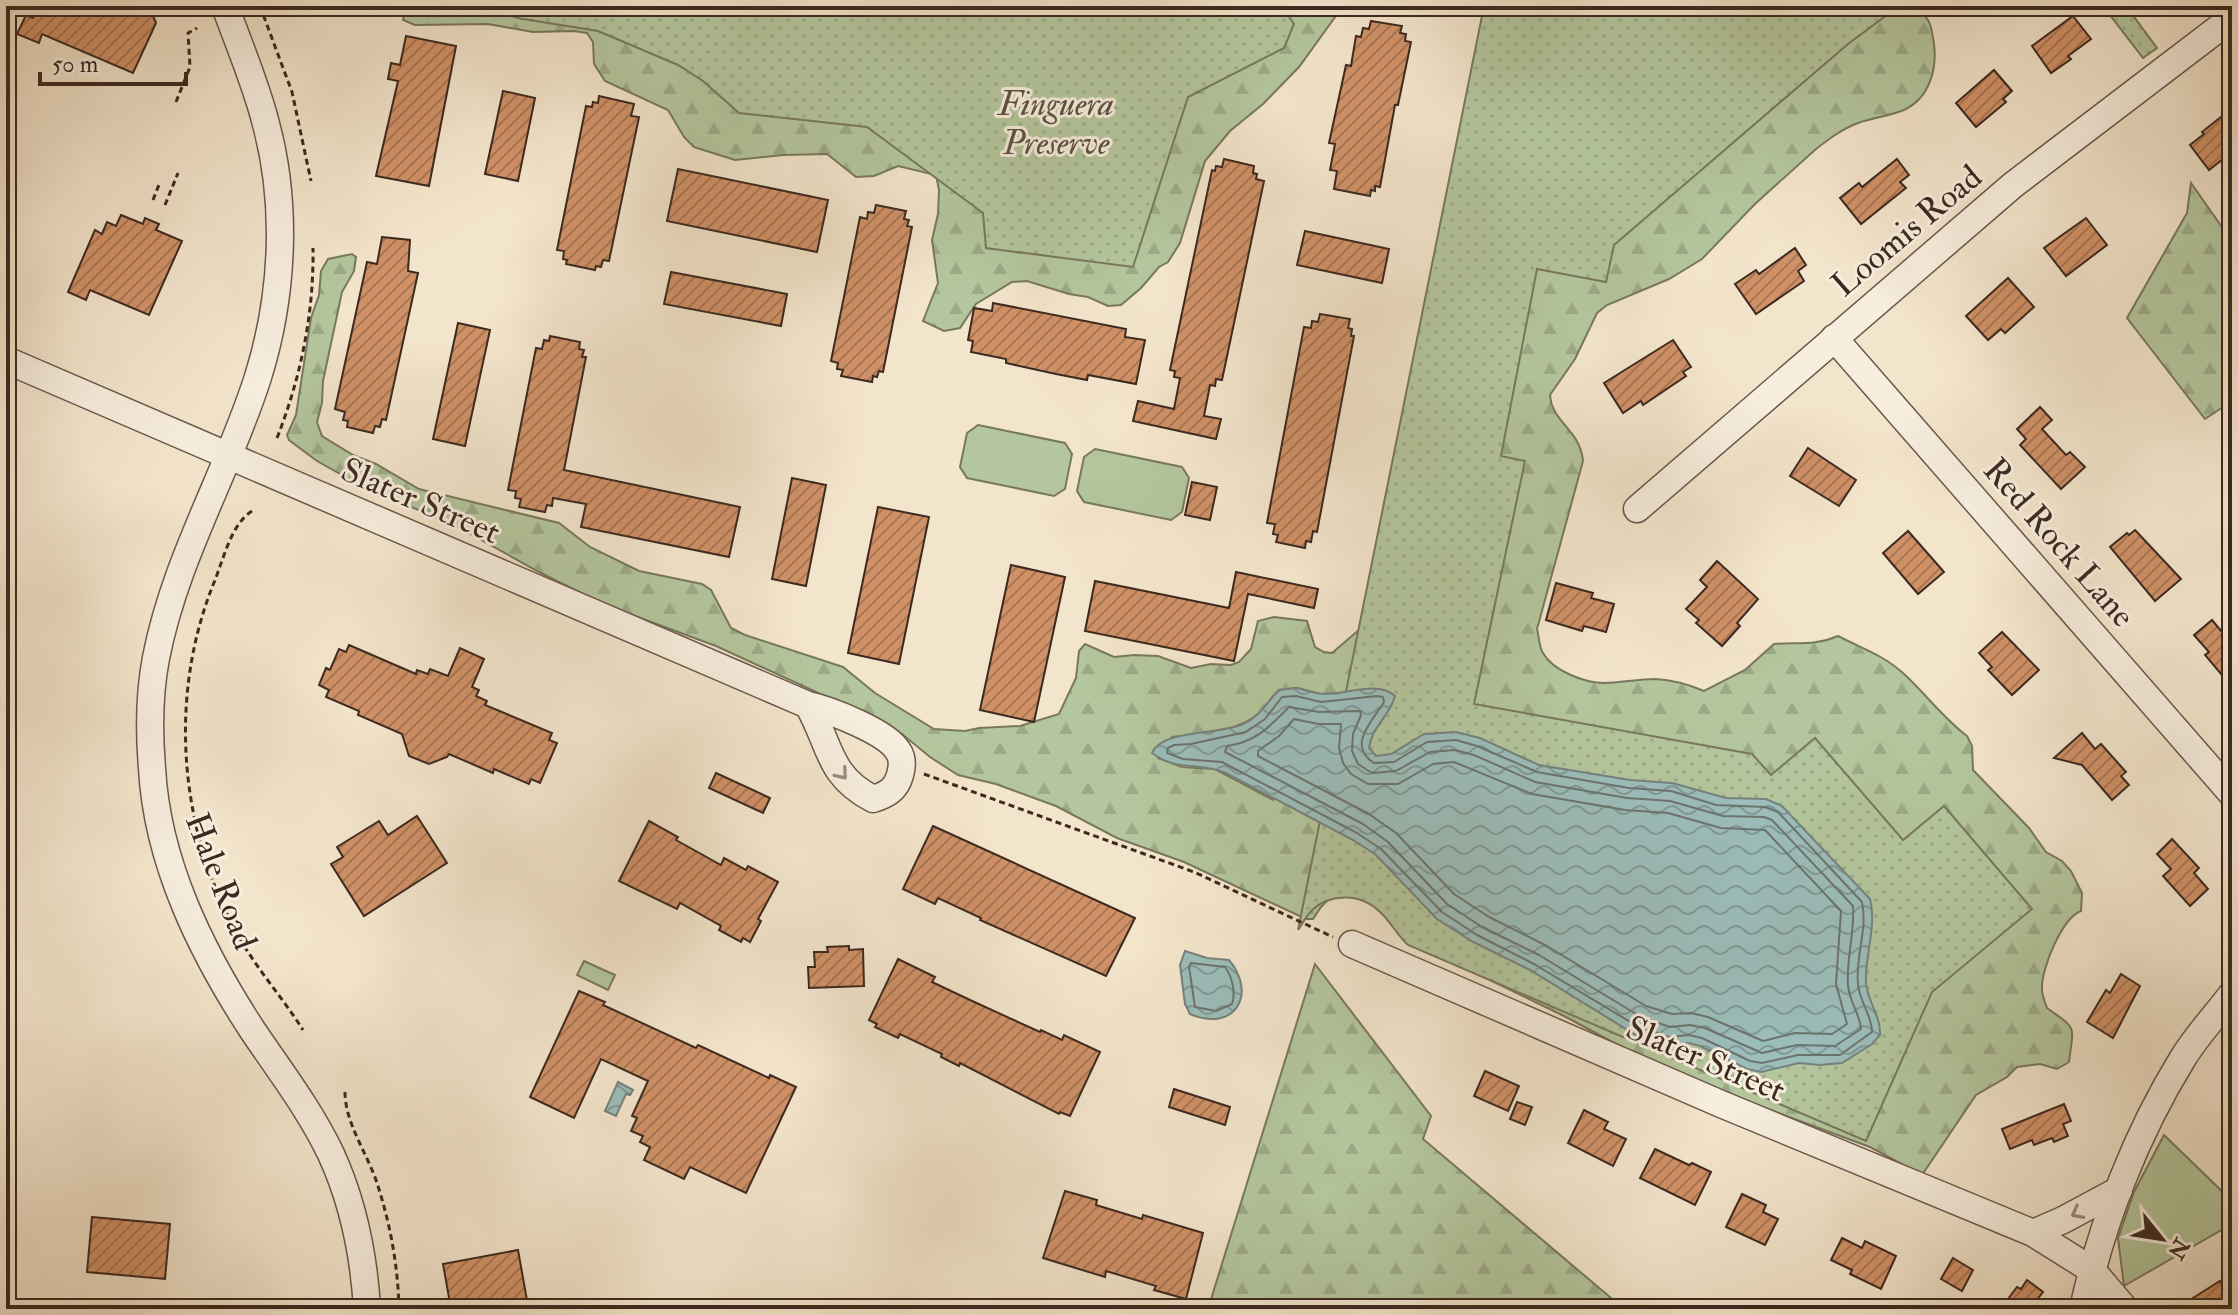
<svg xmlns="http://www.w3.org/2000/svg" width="2238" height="1315" viewBox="0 0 2238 1315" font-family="'IM FELL Double Pica',serif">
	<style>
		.green { fill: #b4c69d; stroke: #78785e; stroke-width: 2 }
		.forest { fill: url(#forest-firs); stroke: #78785e; stroke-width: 2; fill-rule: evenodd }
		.park { fill: url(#park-dots); stroke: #78785e; stroke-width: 2 }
		.water { fill: url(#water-waves); stroke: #76827d; stroke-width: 2 }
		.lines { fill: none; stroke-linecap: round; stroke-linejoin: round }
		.shore { stroke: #6c746e; stroke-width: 2 }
		.building { fill: url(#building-hatch); stroke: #3c2920; stroke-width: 2 }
		.minor-casing { stroke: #6a584b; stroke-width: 29 }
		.path { stroke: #3c2920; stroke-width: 3; stroke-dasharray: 6 4; stroke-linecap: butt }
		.minor { stroke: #f7eede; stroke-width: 26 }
		.oneway { stroke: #9a8c7f }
		.labels { text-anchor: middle; stroke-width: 6; stroke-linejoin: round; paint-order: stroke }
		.park-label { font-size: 34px; font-style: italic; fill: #5a503f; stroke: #f7eede }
		.street-label { font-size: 34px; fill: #3c2920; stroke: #f7eede }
	</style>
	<defs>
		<pattern id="forest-firs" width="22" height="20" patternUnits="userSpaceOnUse" patternTransform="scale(2)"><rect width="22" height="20" fill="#b4c69d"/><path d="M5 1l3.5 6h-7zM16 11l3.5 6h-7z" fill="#9caa87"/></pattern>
		<pattern id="park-dots" width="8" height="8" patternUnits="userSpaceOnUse" patternTransform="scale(2)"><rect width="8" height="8" fill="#b4c69d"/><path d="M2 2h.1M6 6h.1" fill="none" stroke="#9caa87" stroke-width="1.8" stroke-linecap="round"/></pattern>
		<pattern id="water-waves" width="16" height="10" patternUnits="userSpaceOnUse" patternTransform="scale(2)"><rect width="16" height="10" fill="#9cbebb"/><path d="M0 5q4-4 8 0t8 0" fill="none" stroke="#809a98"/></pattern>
		<pattern id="building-hatch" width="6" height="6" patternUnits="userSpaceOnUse" patternTransform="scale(2)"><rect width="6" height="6" fill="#d09167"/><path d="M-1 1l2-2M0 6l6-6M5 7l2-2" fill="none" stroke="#aa7654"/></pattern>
	</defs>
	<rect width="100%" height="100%" fill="#f3e5cc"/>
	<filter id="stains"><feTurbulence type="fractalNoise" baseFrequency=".0025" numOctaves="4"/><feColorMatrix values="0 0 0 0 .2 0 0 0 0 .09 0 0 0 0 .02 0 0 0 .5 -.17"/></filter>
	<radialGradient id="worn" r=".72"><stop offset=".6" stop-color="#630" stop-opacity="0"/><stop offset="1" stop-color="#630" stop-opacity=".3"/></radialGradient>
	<!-- green -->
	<g class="green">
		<polygon points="978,425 1065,443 1072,454 1065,489 1054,496 967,478 960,467 967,433"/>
		<polygon points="1095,449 1182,467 1189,478 1182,512 1171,520 1084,502 1077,491 1084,457"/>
		<polygon points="584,961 615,975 608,990 577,975"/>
		<polygon points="2164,1135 2232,1201 2232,1224 2124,1286 2118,1238 2134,1192"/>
	</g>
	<!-- forest -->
	<g class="forest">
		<polygon points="407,6 1343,6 1299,67 1263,104 1230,131 1205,161 1180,243 1168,262 1159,267 1141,288 1121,305 1108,306 1088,297 1069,294 1027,281 1012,282 976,304 960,328 944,331 923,321 938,283 932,240 938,214 939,190 936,175 898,166 874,176 856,177 827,154 783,155 735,160 694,147 684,137 668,110 605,81 594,64 593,42 587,33 574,31 533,32 488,24 415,25 403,20"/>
		<path d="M1836 6H1916C1931 21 1931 24 1934 44 1937 68 1930 97 1906 109 1891 116 1874 117 1858 123 1842 129 1829 139 1816 149L1755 204 1702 259 1669 279 1607 305 1597 313 1575 359 1550 395C1552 423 1580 429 1583 461L1537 629C1539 636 1539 647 1543 653 1553 671 1585 683 1604 683 1620 683 1638 679 1655 679 1672 680 1688 684 1704 691L1745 670 1774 644C1797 642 1815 646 1838 636 1861 648 1883 655 1903 673 1925 693 1943 718 1967 736L1972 746 1973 770 2029 828 2046 852 2062 861 2071 871 2082 893 2081 911C2062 918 2041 969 2042 989 2042 996 2045 1002 2047 1008 2077 1030 2074 1023 2069 1062L2057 1069 2040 1064 2017 1067 2007 1077 1976 1095 1922 1175 1870 1147 1708 1087 1644 1059 1566 1017 1488 979 1453 964 1378 898 1332 896 1321 907 1313 919H1306L1184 862 1117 838 1056 806 996 784 958 775 930 757 902 734 875 719 716 646 605 605 539 572 456 526 360 485 317 461 289 440 287 435 296 415 311 318 319 295 321 271 328 259 352 254 356 257 354 271 342 292 323 381 322 403 317 422 322 436 353 455 376 464 419 489 559 523 590 547 639 571 702 584 711 590 731 628 745 635 843 667 875 693 934 729 965 731 979 728 1020 726 1059 714 1076 678 1079 651 1085 644 1114 657 1134 655 1158 656 1191 668 1211 664 1231 665 1239 662 1251 649 1258 621 1274 617 1307 621 1315 647 1324 652 1332 653 1360 629 1424 363ZM1297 688 1321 694 1360 692 1273 800 1215 769 1182 767 1158 758 1172 737C1198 734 1238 732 1258 714 1266 707 1271 697 1279 690Z"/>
		<polygon points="2191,183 2224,230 2232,225 2232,401 2205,419 2127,318 2187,213"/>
		<polygon points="1315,964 1431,1116 1423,1139 1624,1309 1208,1309"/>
	</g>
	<!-- park -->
	<g class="park">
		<polygon points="486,6 1281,6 1294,24 1284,48 1188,97 1133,267 986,248 983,213 867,127 739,113 703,81 678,65 598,31 517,18"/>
		<path d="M1484 6H1899L1848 44 1614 245 1606 282 1537 269 1501 456 1525 461 1474 704 1752 754 1771 775 1815 738 1903 840 1944 806 2032 909 1932 992 1866 1141 1408 945C1397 935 1391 922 1380 912 1361 893 1331 893 1312 910 1306 916 1302 925 1298 930Z"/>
		<polygon points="2103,6 2126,6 2157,48 2143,58"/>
	</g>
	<!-- water -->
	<g class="water">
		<path d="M1297 688C1306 690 1315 694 1323 694 1347 695 1376 680 1395 696 1390 716 1372 726 1369 748L1376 756 1391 754 1424 734 1456 732 1480 738 1539 765 1630 780 1672 783 1726 798 1766 799 1782 806 1870 899C1877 926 1865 954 1866 981 1866 1000 1881 1015 1880 1035L1872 1044 1842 1063 1819 1065 1799 1063 1761 1072 1747 1069 1700 1046 1689 1043 1670 1045 1634 1034 1530 970 1473 942 1437 919 1376 855 1353 840 1226 773C1199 761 1180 773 1152 753 1162 729 1220 735 1243 724 1260 717 1267 702 1279 690Z"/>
		<path d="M1185 951 1207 958 1229 960C1258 995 1234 1033 1190 1014L1185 1004 1180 965Z"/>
		<polygon points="618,1082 633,1090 630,1095 626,1094 616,1116 605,1111"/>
	</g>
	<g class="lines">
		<!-- shore -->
		<g class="shore">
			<path d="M1296 696 1321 702 1377 696 1383 697 1384 702C1373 720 1346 746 1374 763L1394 762 1427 742 1456 740 1477 746 1537 772 1629 788 1671 791 1716 805 1765 807 1778 812 1862 902C1868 930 1855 957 1858 984 1859 1001 1872 1015 1872 1032L1840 1055H1798L1762 1063 1750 1061 1702 1038 1689 1035 1669 1037 1637 1026 1534 964 1477 935 1442 912 1381 849 1357 833 1222 762 1183 759 1167 753 1168 748 1174 745 1191 744 1246 732 1265 719 1282 697Z"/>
			<path d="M1289 707 1319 712 1360 711 1361 715 1353 734 1352 751 1358 764 1372 773 1396 771 1430 752 1455 750 1474 755 1535 782 1627 798 1670 801 1723 816 1764 817 1772 820 1853 906C1855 933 1846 958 1848 985 1849 1001 1860 1014 1861 1029L1835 1046 1797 1045 1762 1053 1705 1028 1690 1025 1670 1027 1641 1017 1539 955 1482 927 1447 904 1388 842 1363 824 1225 752 1227 746C1256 742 1269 727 1289 707Z"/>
			<polygon points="1294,719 1318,724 1341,724 1339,748 1343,763 1351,774 1368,784 1398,784 1433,764 1454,762 1532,794 1625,810 1668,813 1721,828 1765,830 1841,911 1836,984 1847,1024 1832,1034 1795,1033 1763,1041 1708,1017 1691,1013 1672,1014 1646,1006 1545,945 1489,917 1454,894 1396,833 1369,814 1258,756 1258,751 1279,736"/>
			<path d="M1191 963 1225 967C1232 976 1236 993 1232 1004L1216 1011 1195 1007 1189 967Z"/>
		</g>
	</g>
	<!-- building -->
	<g class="building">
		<polygon points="39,6 149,6 156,23 133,73 42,34 39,43 17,34 26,15 33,18"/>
		<polygon points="2073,16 2091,39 2068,56 2071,59 2051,73 2032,46"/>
		<polygon points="1371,21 1402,26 1400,33 1406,34 1405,41 1411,42 1398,105 1395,105 1380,187 1375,186 1375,191 1371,190 1370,196 1334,189 1337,171 1330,170 1335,144 1329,143 1346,65 1351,66 1356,36 1361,37 1363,28 1369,29"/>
		<polygon points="406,36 456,46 429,186 376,176 398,81 388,79 391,63 400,65"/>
		<polygon points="1994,70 2012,91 2003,99 2006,102 1976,127 1956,103"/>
		<polygon points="503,91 535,98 518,181 485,174"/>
		<polygon points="599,96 634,104 631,116 639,117 609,261 603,260 601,267 596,266 595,270 566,264 567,260 563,259 564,251 557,250 586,106 592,107 593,102 598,103"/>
		<polygon points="2232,108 2232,152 2209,170 2190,145 2204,134 2202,132"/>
		<polygon points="1224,159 1254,166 1253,173 1257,174 1256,179 1264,181 1222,380 1216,379 1215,386 1210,385 1204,416 1221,419 1216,439 1133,421 1138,401 1174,409 1180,378 1174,377 1175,371 1170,370 1212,170 1215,171 1216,166 1222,167"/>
		<polygon points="1897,159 1909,175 1900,182 1906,188 1861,224 1840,198 1859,183 1862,187"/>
		<polygon points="678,169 828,200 817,252 667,221"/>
		<polygon points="876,205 906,211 904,219 909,220 907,226 912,227 883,372 879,371 877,377 873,376 872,382 841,376 843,370 837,369 838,363 831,361 860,217 867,219 868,212 874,213"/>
		<polygon points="121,215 143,224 145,218 159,224 156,230 182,241 149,315 90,290 86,300 68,292 95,230 102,234 107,222 116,226"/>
		<polygon points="2086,218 2107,245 2066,276 2044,248"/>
		<polygon points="1305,231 1389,249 1382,283 1297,265"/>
		<polygon points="382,237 410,240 408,271 418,273 386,420 382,419 380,427 375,426 373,433 347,427 348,421 343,420 345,412 335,409 367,262 377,264"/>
		<polygon points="1795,248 1806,265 1798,271 1804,281 1756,314 1735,284 1756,270 1759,274"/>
		<polygon points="671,272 787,294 781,326 664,304"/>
		<polygon points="2008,278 2034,307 2005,333 2001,329 1988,340 1966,316"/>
		<polygon points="993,303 1126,329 1125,337 1145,340 1136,384 1088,375 1087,380 1056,374 1006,363 1006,359 971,352 973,341 968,340 974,308 992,311"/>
		<polygon points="1320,314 1350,319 1348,328 1352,329 1351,336 1354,336 1317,532 1313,531 1311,542 1306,541 1305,548 1276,542 1278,535 1273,534 1275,524 1267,523 1304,327 1311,328 1312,321 1318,322"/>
		<polygon points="458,323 490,330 465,446 433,439"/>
		<polygon points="550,336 580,342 579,349 584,350 582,357 586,357 564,470 740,507 729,557 581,527 586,504 553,498 552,506 547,505 545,512 519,507 521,499 515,498 516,491 508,490 536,348 542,349 544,340 549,341"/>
		<polygon points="1673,340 1691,367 1683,372 1686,376 1643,405 1641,401 1623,413 1604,383"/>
		<polygon points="2040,407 2052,420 2042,429 2066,455 2070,452 2085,467 2061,489 2020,445 2026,439 2017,429"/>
		<polygon points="1808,448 1856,480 1839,506 1790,476"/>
		<polygon points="792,478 826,485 806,586 772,579"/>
		<polygon points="1192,482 1217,487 1210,520 1185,515"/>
		<polygon points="878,507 929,517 899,664 848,653"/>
		<polygon points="2135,530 2181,579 2155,601 2110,547 2127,533 2129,535"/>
		<polygon points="1908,531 1944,572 1918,594 1883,553"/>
		<polygon points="1717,561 1758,599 1737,623 1740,626 1722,646 1696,623 1699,620 1686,609 1707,587 1700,580"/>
		<polygon points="1011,565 1065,577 1034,722 980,710"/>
		<polygon points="1236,572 1318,589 1314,608 1248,594 1234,661 1085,631 1095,581 1229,608"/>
		<polygon points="1556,583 1593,593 1591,598 1614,604 1606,632 1584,626 1582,631 1546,620"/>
		<polygon points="2212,620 2232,644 2232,687 2205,655 2209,652 2194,635"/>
		<polygon points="2002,632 2039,670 2012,695 1988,670 1992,667 1979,653"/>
		<polygon points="349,645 416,674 417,670 428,674 430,669 448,676 460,648 484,659 472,687 479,690 476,696 487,701 485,705 552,733 549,740 557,743 540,783 531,779 529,784 494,769 493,773 449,754 447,757 429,764 409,756 402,734 358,715 359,711 326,697 329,690 319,685 326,668 330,670 339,649 346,652"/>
		<polygon points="2082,733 2095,749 2101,744 2126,772 2121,776 2129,785 2112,800 2082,765 2054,758"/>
		<polygon points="716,773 770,798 763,813 709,788"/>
		<polygon points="417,816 447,863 364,916 331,864 343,857 337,847 379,821 388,835"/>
		<polygon points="649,821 678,837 676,840 721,865 724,858 746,870 748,866 778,882 758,919 761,921 750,942 743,938 741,942 719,930 721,926 680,903 677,909 619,881"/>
		<polygon points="933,826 1135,918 1106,976 980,920 981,918 938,898 935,904 903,889"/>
		<polygon points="2172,839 2199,868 2194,873 2208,889 2190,906 2163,876 2171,869 2157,854"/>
		<polygon points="849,946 849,950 863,949 864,986 809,988 808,967 815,967 814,952 828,952 827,947"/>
		<polygon points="898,959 935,977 932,982 970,1000 1040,1032 1041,1030 1062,1040 1064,1035 1100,1052 1070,1116 1060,1112 1059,1114 960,1063 959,1066 941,1057 942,1054 900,1034 898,1038 875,1027 877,1024 869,1020"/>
		<polygon points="2121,974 2140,986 2113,1038 2087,1022 2106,990 2110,993"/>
		<polygon points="579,991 605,1002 603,1005 696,1048 698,1045 769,1078 770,1075 796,1087 746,1193 690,1167 684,1179 644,1160 650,1147 640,1142 643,1136 631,1131 637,1118 632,1116 648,1081 601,1059 574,1118 530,1097"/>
		<polygon points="1485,1071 1519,1086 1508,1111 1474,1096"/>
		<polygon points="1174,1089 1230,1107 1225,1125 1169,1107"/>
		<polygon points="1517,1102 1532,1107 1525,1125 1510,1119"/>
		<polygon points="2064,1104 2071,1121 2063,1124 2068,1136 2054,1142 2052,1138 2034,1145 2032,1140 2010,1149 2002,1129"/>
		<polygon points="1584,1110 1608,1122 1604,1129 1626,1139 1613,1166 1568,1143"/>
		<polygon points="1655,1149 1689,1165 1692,1163 1711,1172 1695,1205 1640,1178"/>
		<polygon points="1065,1191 1097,1200 1096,1205 1142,1219 1143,1215 1203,1233 1186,1299 1154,1290 1156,1286 1106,1271 1105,1277 1043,1258"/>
		<polygon points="1742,1194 1766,1205 1763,1212 1778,1219 1765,1245 1726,1227"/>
		<polygon points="92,1217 170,1224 165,1279 87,1272"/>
		<polygon points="1842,1238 1862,1248 1865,1241 1896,1256 1881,1289 1850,1274 1852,1270 1831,1260"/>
		<polygon points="518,1250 528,1306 511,1309 451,1309 443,1264"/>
		<polygon points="1953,1258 1973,1270 1962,1291 1941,1279"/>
		<polygon points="2027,1280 2043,1292 2030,1309 2021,1309 2008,1299 2017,1287 2021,1289"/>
		<polygon points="2220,1281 2232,1301 2232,1309 2200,1309 2193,1298"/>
	</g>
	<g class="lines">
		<!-- minor casing -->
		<g class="minor-casing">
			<g id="minor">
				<path d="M225 6C239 45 256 84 266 124 288 206 283 297 258 377 228 472 175 559 156 658 149 694 149 732 152 768 157 863 202 953 253 1031 280 1071 310 1110 331 1154 353 1202 364 1257 367 1309"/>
				<polyline points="1834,338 2232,794"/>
				<path d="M6 360 808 705C830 710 887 732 898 751 903 758 902 768 900 775 896 790 886 795 873 799 827 775 831 745 808 705"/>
				<polyline points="1637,509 2013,185 2232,18"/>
				<polyline points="1352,944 1721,1104 2033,1233 2092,1270 2125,1309"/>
				<polyline points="2033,1233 2063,1220 2119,1190"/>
				<path d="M2083 1309C2102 1222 2136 1134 2183 1058 2197 1035 2216 1015 2232 994"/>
			</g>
		</g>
		<!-- path -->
		<g class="path">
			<polyline points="260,6 292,92 311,181"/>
			<polyline points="176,102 190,67 188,33 197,28"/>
			<polyline points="153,200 160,182"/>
			<polyline points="165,205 178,173"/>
			<path d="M277 438C301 377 314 313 313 248"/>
			<path d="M252 511C230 525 223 562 213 585 169 696 179 824 234 928 253 965 281 995 303 1030"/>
			<polyline points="924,774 1194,872 1333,937"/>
			<path d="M345 1092C345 1122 366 1152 376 1180 390 1222 398 1265 399 1309"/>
		</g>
		<!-- minor -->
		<use href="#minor" class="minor"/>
	</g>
	<!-- one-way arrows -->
	<defs><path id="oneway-chevron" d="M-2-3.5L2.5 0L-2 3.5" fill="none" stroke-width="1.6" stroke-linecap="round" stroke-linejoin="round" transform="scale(2)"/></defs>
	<g class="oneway">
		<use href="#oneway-chevron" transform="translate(842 774) rotate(50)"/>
		<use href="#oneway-chevron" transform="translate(2077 1213) rotate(152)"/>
	</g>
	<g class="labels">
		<!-- park labels -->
		<g class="park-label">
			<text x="1056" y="115">Finguera<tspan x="1056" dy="39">Preserve</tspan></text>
		</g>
		<!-- street labels -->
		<g class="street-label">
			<text transform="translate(1906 230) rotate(-40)" y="12">Loomis Road</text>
			<text transform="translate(421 500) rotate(23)" y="12">Slater Street</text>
			<text transform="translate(2060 542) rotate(49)" y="12">Red Rock Lane</text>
			<text transform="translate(222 881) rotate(69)" y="12">Hale Road</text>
			<text transform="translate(1706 1058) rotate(23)" y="12">Slater Street</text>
		</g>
	</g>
	<!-- margin -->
	<rect width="2238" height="1315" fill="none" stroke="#f3e5cc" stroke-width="32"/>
	<rect x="8" y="8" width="2222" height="1299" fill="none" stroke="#3c2920" stroke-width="4"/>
	<rect x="16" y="16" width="2206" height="1283" fill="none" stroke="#3c2920" stroke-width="2"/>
	<!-- north arrow -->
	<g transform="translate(2162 1239) rotate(120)" stroke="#f7eede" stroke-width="6" paint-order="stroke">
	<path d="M0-6L14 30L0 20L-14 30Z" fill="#3c2920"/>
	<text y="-12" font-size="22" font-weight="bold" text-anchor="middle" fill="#3c2920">N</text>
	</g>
	<!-- scale -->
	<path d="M40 72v12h146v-12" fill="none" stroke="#3c2920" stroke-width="4"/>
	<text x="52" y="72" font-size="24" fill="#3c2920" stroke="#f7eede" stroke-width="6" paint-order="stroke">50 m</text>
	<rect width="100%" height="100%" filter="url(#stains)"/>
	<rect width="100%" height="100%" fill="url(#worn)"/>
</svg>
